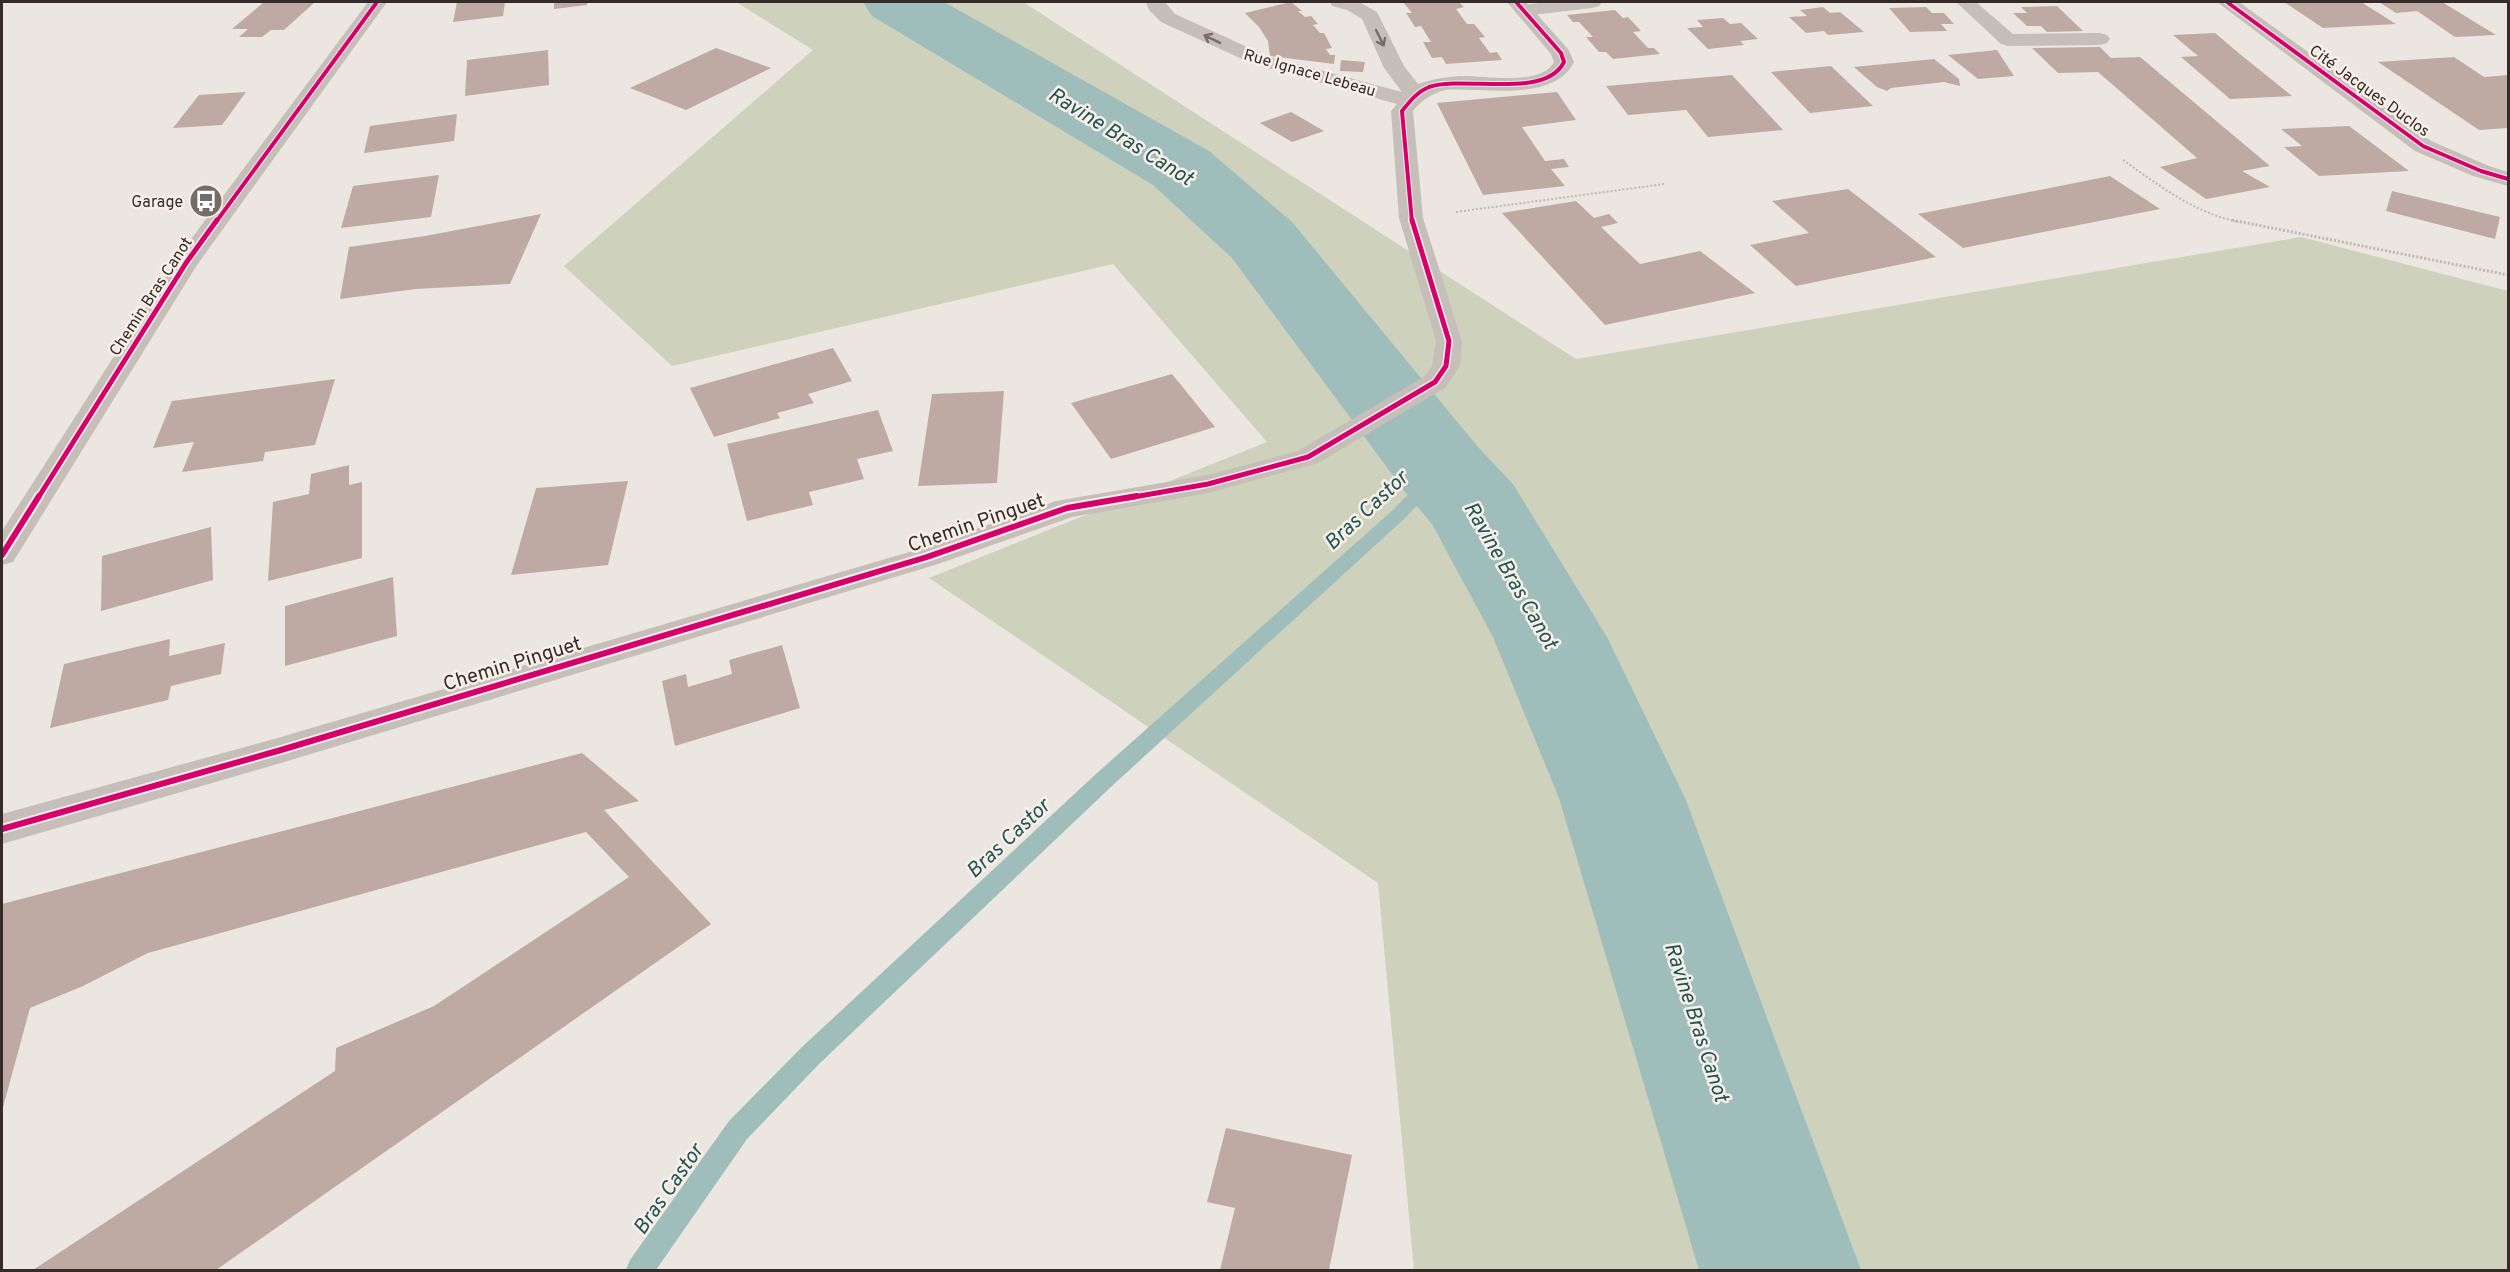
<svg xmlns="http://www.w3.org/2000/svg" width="2510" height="1272" viewBox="0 0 2510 1272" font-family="Overpass,sans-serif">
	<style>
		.green { fill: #ced1bb }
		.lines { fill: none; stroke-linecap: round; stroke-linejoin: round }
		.stream { fill: #9ebdbb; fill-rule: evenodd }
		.river { fill: #9ebdbb; fill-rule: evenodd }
		.building { fill: #beaaa3 }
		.path-far1 { stroke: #beb7b2; stroke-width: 2; stroke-dasharray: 2 2; stroke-linecap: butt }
		.path { stroke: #beb7b2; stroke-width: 3; stroke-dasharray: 2 2; stroke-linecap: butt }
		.service { fill: #c5beb9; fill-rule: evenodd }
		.minor { fill: #c5beb9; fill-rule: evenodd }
		.tertiary { fill: #c5beb9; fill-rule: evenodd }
		.cycleway-far2-casing { stroke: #f8f0e8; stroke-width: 6 }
		.cycleway-far1-casing { stroke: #f8f0e8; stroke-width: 8 }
		.cycleway-casing { stroke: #f8f0e8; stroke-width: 10 }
		.cycleway-far2 { stroke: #d6006c; stroke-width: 4 }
		.cycleway-far1 { stroke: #d6006c; stroke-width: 5 }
		.cycleway { stroke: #d6006c; stroke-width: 6 }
		.oneway { stroke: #766d69 }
		.labels { text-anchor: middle; stroke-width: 5; stroke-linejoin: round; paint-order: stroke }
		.far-street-label { font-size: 16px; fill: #352b28; stroke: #f8f0e8 }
		.far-poi-label { font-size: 16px; fill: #352b28; stroke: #f8f0e8; text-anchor: end }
		.street-label { font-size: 20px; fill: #352b28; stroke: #f8f0e8 }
		.water-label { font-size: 21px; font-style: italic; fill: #205454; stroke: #f8f0e8 }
	</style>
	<rect width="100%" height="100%" fill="#ece6e0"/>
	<!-- green -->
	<polygon class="green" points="736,2 1023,2 1576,359 2301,237 2508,291 2508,1270 1414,1270 1378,883 929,578 1267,442 1113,264 672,366 564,266 813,50"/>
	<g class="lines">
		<!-- stream -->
		<polygon class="stream" points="1442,465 1448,466 1451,470 1448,474 1405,518 1113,785 819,1064 747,1139 656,1270 626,1270 630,1260 729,1121 801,1048 1097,773 1393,510 1436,466"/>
		<!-- river -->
		<polygon class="river" points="863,2 944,2 1209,151 1292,222 1478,447 1513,484 1607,637 1685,798 1861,1270 1699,1270 1559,798 1493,637 1432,524 1406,493 1232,258 1153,185 872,16"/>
	</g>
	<!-- building -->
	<g class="building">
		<polygon points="264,2 315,2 284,30 271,30 262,37 239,37 248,29 232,29"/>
		<polygon points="457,2 505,2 503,16 453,22"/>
		<polygon points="554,2 587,2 587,5 554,9"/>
		<polygon points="1291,2 1302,11 1298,11 1305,17 1311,16 1318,24 1313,25 1320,33 1324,33 1332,48 1326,49 1330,55 1335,55 1334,64 1270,56 1268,41 1259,27 1245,13"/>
		<polygon points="1403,2 1459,2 1464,7 1456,9 1467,24 1474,24 1485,37 1479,38 1490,53 1497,52 1502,60 1446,64 1442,57 1432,58 1423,42 1431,42 1421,26 1415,27 1406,13 1412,13"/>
		<polygon points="2284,2 2361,2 2396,24 2323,28"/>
		<polygon points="2379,2 2442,2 2496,35 2455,37 2417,11 2396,13"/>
		<polygon points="2057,6 2083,31 2047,32 2041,26 2027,26 2013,13 2027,13 2021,7"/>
		<polygon points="1823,7 1830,13 1840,12 1864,32 1828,35 1824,31 1806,33 1789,17 1807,16 1800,10"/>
		<polygon points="1926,7 1932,13 1944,13 1954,24 1941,24 1947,31 1910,32 1889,8"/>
		<polygon points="1615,10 1623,18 1628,17 1641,31 1633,32 1648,48 1654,48 1660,54 1613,59 1606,52 1599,52 1586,37 1593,37 1579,22 1573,22 1567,15"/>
		<polygon points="1723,18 1730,24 1741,23 1758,39 1740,41 1744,45 1708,49 1687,28 1703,27 1697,20"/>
		<polygon points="2215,33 2241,55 2292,96 2230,99 2181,57 2198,56 2173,35"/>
		<polygon points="2100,47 2111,58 2140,57 2270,166 2242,171 2270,187 2206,199 2160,167 2197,158 2098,72 2058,73 2032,48"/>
		<polygon points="716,48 771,68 686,110 630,88"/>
		<polygon points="548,50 549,85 465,96 467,60"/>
		<polygon points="1997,50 2014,76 1978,79 1948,55"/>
		<polygon points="2454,57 2484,77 2508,75 2508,128 2479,130 2378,62"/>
		<polygon points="1934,59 1959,79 1960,86 1944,82 1891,88 1887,91 1877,87 1854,67"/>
		<polygon points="1341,60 1365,62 1363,72 1340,71"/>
		<polygon points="1831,66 1873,106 1810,113 1771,72"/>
		<polygon points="1732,75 1783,130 1708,137 1686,110 1628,115 1606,86"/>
		<polygon points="246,92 222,125 173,128 199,95"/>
		<polygon points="1557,92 1576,120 1522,127 1545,161 1564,159 1569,167 1551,169 1565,186 1483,195 1437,103"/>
		<polygon points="1291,112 1324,131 1292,142 1260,123"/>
		<polygon points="457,114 454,141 364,153 370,126"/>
		<polygon points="2349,126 2409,171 2319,176 2284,147 2302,146 2281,129"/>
		<polygon points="439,175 431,217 341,228 353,186"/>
		<polygon points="2110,176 2160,209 1963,248 1918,214"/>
		<polygon points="1848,189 1936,257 1796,286 1750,245 1809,233 1772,201"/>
		<polygon points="2392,191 2500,217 2495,239 2386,211"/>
		<polygon points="1576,201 1594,218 1609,214 1618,223 1601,227 1640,264 1700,251 1755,293 1605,325 1502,213"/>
		<polygon points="541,214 510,284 416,289 340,299 349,247 425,236"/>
		<polygon points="833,348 852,381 808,394 814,403 777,413 780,418 714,437 690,388"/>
		<polygon points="1172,374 1215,427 1111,459 1071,403"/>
		<polygon points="335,379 315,445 265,452 263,461 182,472 194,442 153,448 172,401"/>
		<polygon points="1004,391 997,483 918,486 932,394"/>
		<polygon points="878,410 893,451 857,459 864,479 809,492 813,505 747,521 727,444"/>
		<polygon points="349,465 349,485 362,482 362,558 268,581 273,502 309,494 311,474"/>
		<polygon points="628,481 608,565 511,575 536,488"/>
		<polygon points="211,527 213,580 101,611 102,556"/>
		<polygon points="393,577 397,636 285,666 285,606"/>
		<polygon points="170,639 169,656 225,643 221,674 171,686 168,700 50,728 64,664"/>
		<polygon points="782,645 800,708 675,746 662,681 686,674 688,687 732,674 729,660"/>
		<polygon points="582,753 639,801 604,810 711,924 216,1270 33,1270 335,1071 336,1048 434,1006 629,877 586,832 148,953 83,986 30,1008 2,1111 2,904"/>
		<polygon points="1226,1128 1352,1155 1329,1270 1220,1270 1235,1208 1207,1202"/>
	</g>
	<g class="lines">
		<!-- path-far1 -->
		<g class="path-far1">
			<path d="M2123 160C2160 186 2194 213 2239 222"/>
			<polyline points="1456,212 1664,184"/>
		</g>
		<!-- path -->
		<polyline class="path" points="2232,220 2508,275"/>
		<!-- service -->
		<polygon class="service" points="1547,2 1602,2 1599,6 1592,8 1524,16 1517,14 1514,10 1517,6"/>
		<!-- minor -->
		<g class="minor">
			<path d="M1146 2H1165L1175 14 1267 56 1402 92 1384 68 1362 19 1347 10 1332 6 1330 2H1359L1377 12 1404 66 1418 84C1432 79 1446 77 1460 76 1483 75 1541 87 1554 62L1551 54 1507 2H1526L1568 49 1574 62C1554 103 1483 87 1445 90 1431 94 1422 100 1413 111L1423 218 1462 341 1460 366 1445 388 1318 463 1208 493 1072 517 938 564 281 763 2 844V814L281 737 916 550 1056 501 1208 475 1298 451 1425 376 1432 366 1436 341 1399 218 1391 111 1397 104 1253 64 1161 22 1149 10Z"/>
			<polygon points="1956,2 1976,2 2013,34 2100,33 2107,35 2110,39 2107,43 2100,45 2008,46 2001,44"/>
			<polygon points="2217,2 2239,2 2431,141 2489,166 2508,172 2508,186 2473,176 2415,151"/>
		</g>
		<!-- tertiary -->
		<polygon class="tertiary" points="368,2 387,2 197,265 13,562 2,565 2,531 177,258"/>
		<!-- cycleway-far2 casing -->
		<g class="cycleway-far2-casing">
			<g id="cycleway-far2">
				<polyline points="2227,2 2423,146 2481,171 2508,179"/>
				<polyline points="216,222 377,2"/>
				<path d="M1412 222 1402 111C1410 101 1417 92 1429 87 1465 75 1545 100 1564 62L1561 53 1516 2"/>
			</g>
		</g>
		<!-- cycleway-far1 casing -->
		<g class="cycleway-far1-casing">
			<g id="cycleway-far1">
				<polyline points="38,498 186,263 217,220"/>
				<polyline points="1128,498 1208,484 1308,457 1435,382 1446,366 1449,341 1412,220"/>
			</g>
		</g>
		<!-- cycleway casing -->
		<g class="cycleway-casing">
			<g id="cycleway">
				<polyline points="2,555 39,496"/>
				<polyline points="2,829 281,750 927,557 1067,508 1137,496"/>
			</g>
		</g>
		<!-- cycleway-far2 -->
		<use href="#cycleway-far2" class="cycleway-far2"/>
		<!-- cycleway-far1 -->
		<use href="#cycleway-far1" class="cycleway-far1"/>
		<!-- cycleway -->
		<use href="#cycleway" class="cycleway"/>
	</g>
	<!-- one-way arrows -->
	<defs><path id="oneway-shaft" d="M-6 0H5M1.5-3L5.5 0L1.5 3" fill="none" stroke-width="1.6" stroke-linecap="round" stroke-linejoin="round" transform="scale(1.5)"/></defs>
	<g class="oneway">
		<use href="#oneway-shaft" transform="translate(1380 38) rotate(64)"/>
		<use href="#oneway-shaft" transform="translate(1212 39) rotate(-154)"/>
	</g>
	<!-- icons -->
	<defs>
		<g id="bus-disc" transform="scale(1.725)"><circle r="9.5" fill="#756c68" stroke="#f8f0e8"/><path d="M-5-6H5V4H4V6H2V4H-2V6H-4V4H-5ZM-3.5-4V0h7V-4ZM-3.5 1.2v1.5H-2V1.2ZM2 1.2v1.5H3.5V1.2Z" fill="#fff"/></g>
	</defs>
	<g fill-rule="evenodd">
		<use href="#bus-disc" x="206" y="201"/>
	</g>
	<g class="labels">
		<!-- far-street labels -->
		<g class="far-street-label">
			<text transform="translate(1310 72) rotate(16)" y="6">Rue Ignace Lebeau</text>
			<text transform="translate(2370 90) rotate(36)" y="6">Cité Jacques Duclos</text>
			<text transform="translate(150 296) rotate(-57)" y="6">Chemin Bras Canot</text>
		</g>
		<!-- far-poi labels -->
		<g class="far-poi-label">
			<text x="183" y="207">Garage</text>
		</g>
		<!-- street labels -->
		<g class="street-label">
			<text transform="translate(976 522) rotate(-19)" y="7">Chemin Pinguet</text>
			<text transform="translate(512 663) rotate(-17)" y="7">Chemin Pinguet</text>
		</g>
		<!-- water labels -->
		<g class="water-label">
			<text transform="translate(1121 136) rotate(32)" y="7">Ravine Bras Canot</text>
			<text transform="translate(1366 510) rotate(-43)" y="7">Bras Castor</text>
			<text transform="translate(1511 575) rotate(60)" y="7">Ravine Bras Canot</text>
			<text transform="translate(1008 838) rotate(-43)" y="7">Bras Castor</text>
			<text transform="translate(1697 1022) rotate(72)" y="7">Ravine Bras Canot</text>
			<text transform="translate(668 1189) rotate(-55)" y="7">Bras Castor</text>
		</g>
	</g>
	<!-- border -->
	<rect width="2510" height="1272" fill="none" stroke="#352b28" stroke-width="6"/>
</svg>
